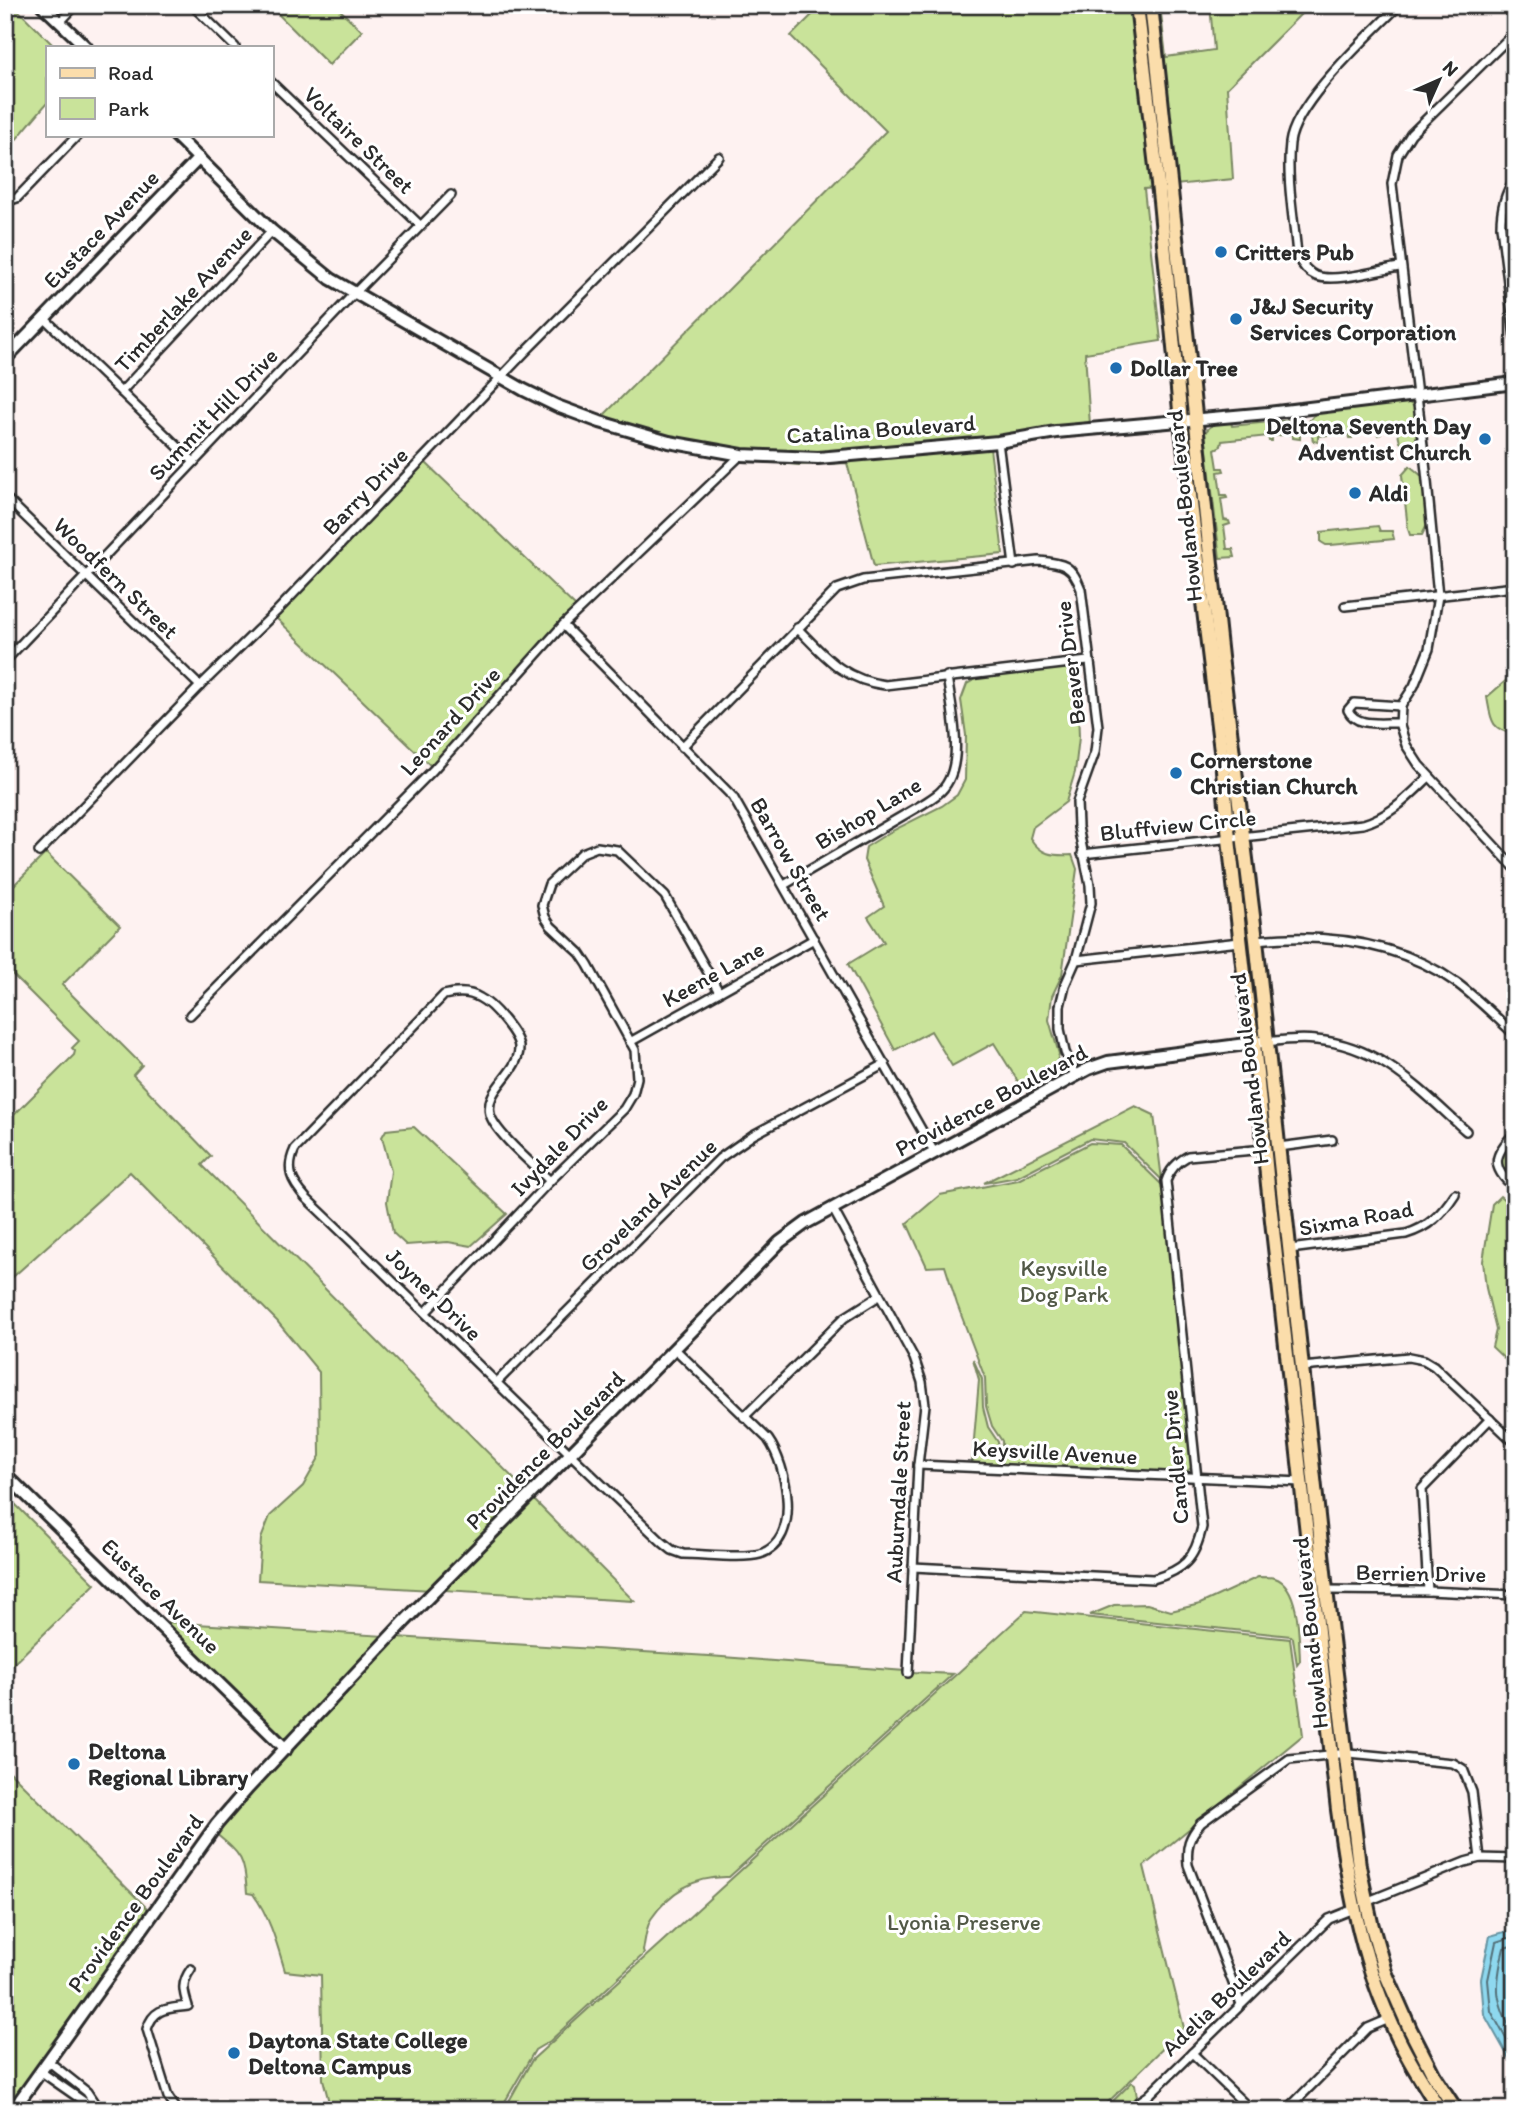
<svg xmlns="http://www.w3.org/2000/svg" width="1520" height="2115" viewBox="0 0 1520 2115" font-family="Itim,sans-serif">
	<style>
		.green { fill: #c9e39a; stroke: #7a8762; stroke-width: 2 }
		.water { fill: #8ed8ef; stroke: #6693a1; stroke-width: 2 }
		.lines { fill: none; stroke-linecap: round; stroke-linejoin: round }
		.shore { stroke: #537079; stroke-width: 2 }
		.street-casing { stroke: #2b2b2b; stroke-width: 12 }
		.secondary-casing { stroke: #2b2b2b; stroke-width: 16 }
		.primary-casing { stroke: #2b2b2b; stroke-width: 18 }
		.street { stroke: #fff; stroke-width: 7 }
		.secondary { stroke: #fff; stroke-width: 10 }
		.primary { stroke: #fbddab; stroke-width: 12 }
		.poi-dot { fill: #1f6fb2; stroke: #fff; stroke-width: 2.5 }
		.labels { text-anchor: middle; stroke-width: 6; stroke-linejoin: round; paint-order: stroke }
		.street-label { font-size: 23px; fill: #2b2b2b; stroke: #fff }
		.poi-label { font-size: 23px; font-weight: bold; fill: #2b2b2b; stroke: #fff; text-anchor: start }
		.park-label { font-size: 23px; fill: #525947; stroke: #fff }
	</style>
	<rect width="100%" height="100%" fill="#fef2f1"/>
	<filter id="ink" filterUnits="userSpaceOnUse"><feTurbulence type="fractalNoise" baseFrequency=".0143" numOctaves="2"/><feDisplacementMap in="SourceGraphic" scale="14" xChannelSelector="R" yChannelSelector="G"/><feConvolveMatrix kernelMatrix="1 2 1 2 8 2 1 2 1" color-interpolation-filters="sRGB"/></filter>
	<g filter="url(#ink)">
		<!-- green -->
		<g class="green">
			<polygon points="5,5 17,9 55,47 47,47 47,103 15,141 5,147"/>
			<polygon points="269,5 335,5 362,31 329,65"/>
			<path d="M822 5H1133L1155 188 1144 189 1161 341 1085 353 1090 425C1032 433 974 440 916 445 884 448 852 453 820 454 757 458 661 444 604 415L886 131 791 36Z"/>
			<polygon points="1155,5 1160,5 1166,57 1214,50 1210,5 1310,5 1227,88 1233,179 1175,185"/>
			<path d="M1405 401 1413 405C1417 418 1420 436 1412 447L1407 448 1400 442 1396 423 1380 425 1381 434 1378 435 1376 429 1352 432V438H1349L1348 433 1318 436V442L1313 441 1309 421 1317 412Z"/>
			<path d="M1291 420 1300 432V439L1293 438 1292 434 1272 436V441H1269L1268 436 1222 441 1221 446 1215 449 1218 468H1223L1224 471 1218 472 1221 495H1226L1227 498 1221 499 1224 520 1229 521 1230 524 1224 526 1227 549H1233L1235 557 1220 558 1205 433C1211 423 1220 422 1231 422L1232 426Z"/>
			<polygon points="990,448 1003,554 874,566 847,463 799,465 741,460"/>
			<polygon points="425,462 576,607 431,766 276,618"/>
			<polygon points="1410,466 1423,477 1427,525 1422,535 1410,535 1408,529 1402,475"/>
			<polygon points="1378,526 1380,531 1392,531 1394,539 1331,545 1326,545 1321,542 1321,532"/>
			<path d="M1068 668 1077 679 1079 737 1075 772 1066 802 1033 827 1030 838C1041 855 1052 856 1072 855L1077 869 1062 975 1052 996 1049 1020 1059 1054 1055 1069 1022 1088 994 1043 952 1066 931 1031 895 1050 848 964 884 942 868 917 884 906 864 860 866 847 890 832 942 806 957 795 965 780 966 735 961 700 967 684 981 676Z"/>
			<path d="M1515 673V734C1490 730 1491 719 1487 697Z"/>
			<polygon points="46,853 120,926 62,985 142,1065 133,1075 211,1156 202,1165 528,1493 432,1590 258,1580 261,1539 270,1516 303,1486 320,1456 319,1372 277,1321 130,1172 5,1284 5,1124 74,1055 75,1051 72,1048 79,1041 5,967 5,894"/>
			<polygon points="1135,1106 1154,1115 1162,1180 1124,1143 1090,1139 1017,1177 984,1183"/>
			<polygon points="414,1127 507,1214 471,1246 448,1242 406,1245 393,1233 387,1202 391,1171 382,1137 386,1130"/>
			<path d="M1515 1138V1178C1494 1163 1499 1154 1515 1138Z"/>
			<polygon points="1090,1143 1121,1145 1162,1185 1193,1466 1185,1473 1002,1465 1002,1441 992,1426 986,1406 985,1378 957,1304 945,1266 927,1267 907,1223 940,1195 1018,1180"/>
			<polygon points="1500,1196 1515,1209 1515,1369 1492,1347 1496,1330 1486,1288 1483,1261 1492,1204"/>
			<polygon points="973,1359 982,1379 983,1407 988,1427 998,1442 999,1464 972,1463 979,1380"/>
			<polygon points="5,1494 95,1584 5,1672"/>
			<polygon points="533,1499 634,1601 442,1590"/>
			<path d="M1258 1577C1263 1577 1271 1577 1275 1578 1300 1586 1299 1640 1300 1661L1297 1665 1293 1638 1291 1636 1090 1615 1114 1605 1147 1604 1171 1611 1200 1604Z"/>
			<polygon points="1026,1611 1290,1639 1303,1735 1144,1866 1184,2028 1100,2110 504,2110 532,2060"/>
			<polygon points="165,1622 386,1636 286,1743"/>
			<path d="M396 1637 709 1656 905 1671V1677L912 1676V1672L953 1674 729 1877C696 1876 670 1891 651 1919 646 1927 645 1941 643 1951L644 1954 550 2041 535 2050 500 2110H331L323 2079 321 1975 285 1971C277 1944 270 1917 253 1894L247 1893C244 1858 243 1856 215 1833L251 1790Z"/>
			<polygon points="5,1767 150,1911 7,2110 5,2110"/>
			<polygon points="1132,2082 1135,2084 1139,2110 1104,2110"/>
		</g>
		<!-- water -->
		<polygon class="water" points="1515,1929 1515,2069 1484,2014 1481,1979 1490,1936"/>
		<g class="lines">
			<!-- shore -->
			<g class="shore">
				<polyline points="1515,1936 1496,1942 1488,1980 1491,2011 1515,2055"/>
				<path d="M1515 1945 1504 1948C1494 1989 1495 2000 1515 2037"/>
			</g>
			<!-- street casing -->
			<g class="street-casing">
				<g id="street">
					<polyline points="192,5 235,47"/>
					<path d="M1399 5C1369 36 1295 102 1290 143 1286 179 1294 219 1297 255 1301 264 1307 272 1316 276 1335 283 1379 270 1400 267"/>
					<polyline points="60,22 76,5"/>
					<polyline points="1515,32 1411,134 1398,155 1392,184 1426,471 1438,596 1429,649 1414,686 1401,706 1400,726 1406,745 1419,765 1515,868"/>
					<polyline points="271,82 420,225"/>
					<path d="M1515 179C1505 193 1501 209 1501 226L1515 338"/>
					<polyline points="5,202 17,198 78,135"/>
					<polyline points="44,318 194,462"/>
					<polyline points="121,392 272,231"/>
					<polyline points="998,442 1014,565"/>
					<polyline points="5,497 200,686"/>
					<polyline points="1345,606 1515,587"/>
					<polyline points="563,625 733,797 934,1152"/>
					<path d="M797 628C826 657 842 679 885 685L1088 661"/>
					<polyline points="5,661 349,299 451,195"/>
					<path d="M1400 723C1383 722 1356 728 1348 710L1354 703 1401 706"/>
					<path d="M682 747 837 589 863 580 1039 561C1064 563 1072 565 1081 589L1098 727 1095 752 1077 802 1078 827 1090 885 1091 903 1076 960 1065 985 1060 1006V1029L1065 1052 1075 1075"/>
					<polyline points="39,852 200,686 276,612 524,353 719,157"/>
					<path d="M1082 854 1363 824C1391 816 1409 796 1429 777"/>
					<path d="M784 885 923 804C929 800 936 796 941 791 967 765 951 708 947 676"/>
					<path d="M1256 940C1327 933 1398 941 1458 984 1478 999 1496 1017 1515 1035"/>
					<polyline points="1076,960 1240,942"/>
					<polyline points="190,1015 433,770 563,625 741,455"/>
					<polyline points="630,1042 814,939"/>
					<path d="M1266 1042C1283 1040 1299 1038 1316 1040 1380 1045 1421 1091 1466 1131"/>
					<path d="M1515 1133C1494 1154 1489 1167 1515 1188"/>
					<polyline points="1279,1147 1332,1140"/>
					<path d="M550 1181C536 1167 494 1132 490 1114 484 1088 520 1073 519 1047 518 1034 492 1004 480 998 469 991 456 992 444 995L295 1149C285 1170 292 1182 306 1198 426 1312 542 1429 662 1542L672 1550 683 1554C702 1554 744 1559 760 1554 803 1540 787 1466 768 1439L675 1349"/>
					<polyline points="833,1209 914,1358 922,1382 925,1405 918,1465 908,1673"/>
					<path d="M1290 1249 1406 1234C1429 1227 1442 1214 1455 1194"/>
					<polyline points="426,1312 550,1181 624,1109 633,1094 637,1078 635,1050 588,965 580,953 551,926 545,917 542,905 549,884 582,853 597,847 617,850 665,896 719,992"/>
					<polyline points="1302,1367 1409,1357 1424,1360 1434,1366 1515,1443"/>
					<polyline points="497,1382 720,1158 753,1135 885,1064"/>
					<polyline points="744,1417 844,1318 879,1296"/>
					<polyline points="918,1465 1302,1482"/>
					<path d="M913 1567 1153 1579C1184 1570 1195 1559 1202 1527L1166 1181C1170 1169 1177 1162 1188 1156L1265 1149"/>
					<polyline points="1326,1590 1428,1591 1515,1595"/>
					<polyline points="1428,1591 1422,1489 1490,1419"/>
					<polyline points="1366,1902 1465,1862 1480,1858 1515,1859"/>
					<path d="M1241 2004 1188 1865C1186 1846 1189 1837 1201 1823L1289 1759 1349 1753 1453 1763 1463 1769 1472 1792 1480 1858"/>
					<polyline points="1192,2053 1251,2110"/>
					<polyline points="48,2061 87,2092 99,2110"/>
					<polyline points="40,2071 96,2110"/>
					<path d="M177 2110 168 2097 147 2029C154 2007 168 2009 188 2006 183 1991 181 1983 191 1969"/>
					<polyline points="1127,2110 1148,2096 1329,1919 1354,1909"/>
					<polyline points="1287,2110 1368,2028 1389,2019"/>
				</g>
			</g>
			<!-- secondary casing -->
			<g class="secondary-casing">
				<g id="secondary">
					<polyline points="42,5 86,47"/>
					<polyline points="175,135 272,231 331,279 524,390 557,406 600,422 669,442 742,455 818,458 998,442 1056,432 1268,413 1515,383"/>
					<polyline points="5,359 199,158"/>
					<polyline points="5,1474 286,1749"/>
					<polyline points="13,2110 217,1824 248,1788 405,1621 780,1242 806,1223 1088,1069 1108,1062 1262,1042"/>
				</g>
			</g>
			<!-- primary casing -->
			<g class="primary-casing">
				<g id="primary">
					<path d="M1137 5 1160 201 1181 421 1222 759 1229 839 1249 1018 1254 1043 1268 1185 1338 1810C1348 1882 1360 1954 1390 2020 1403 2052 1422 2081 1440 2110"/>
					<polyline points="1151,5 1221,657 1256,940 1326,1590 1359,1866 1371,1923 1385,1972 1410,2029 1434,2076 1456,2110"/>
				</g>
			</g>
			<!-- street -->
			<use href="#street" class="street"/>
			<!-- secondary -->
			<use href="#secondary" class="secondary"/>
			<!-- primary -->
			<use href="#primary" class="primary"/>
		</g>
	</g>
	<!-- markers -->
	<g class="poi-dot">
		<circle cx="1221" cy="252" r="7"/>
		<circle cx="1236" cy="319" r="7"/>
		<circle cx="1116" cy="368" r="7"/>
		<circle cx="1485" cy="439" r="7"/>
		<circle cx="1355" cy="493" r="7"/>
		<circle cx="1176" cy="773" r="7"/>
		<circle cx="74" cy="1764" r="7"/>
		<circle cx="234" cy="2053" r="7"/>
	</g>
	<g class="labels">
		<!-- street labels -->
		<g class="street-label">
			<text transform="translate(359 140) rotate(44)" y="8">Voltaire Street</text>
			<text transform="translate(101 229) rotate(-46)" y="8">Eustace Avenue</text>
			<text transform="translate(183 299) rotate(-47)" y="8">Timberlake Avenue</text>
			<text transform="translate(213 414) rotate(-46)" y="8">Summit Hill Drive</text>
			<text transform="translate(881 429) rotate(-4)" y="8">Catalina Boulevard</text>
			<text transform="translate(365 491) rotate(-46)" y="8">Barry Drive</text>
			<text transform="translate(1184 506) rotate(-96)" y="8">Howland Boulevard</text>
			<text transform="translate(116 578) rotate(44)" y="8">Woodfern Street</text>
			<text transform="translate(1070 663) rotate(-97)" y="8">Beaver Drive</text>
			<text transform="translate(450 721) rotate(-48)" y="8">Leonard Drive</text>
			<text transform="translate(868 813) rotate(-31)" y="8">Bishop Lane</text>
			<text transform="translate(1178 825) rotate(-6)" y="8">Bluffview Circle</text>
			<text transform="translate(791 859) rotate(60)" y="8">Barrow Street</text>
			<text transform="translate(713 974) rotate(-29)" y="8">Keene Lane</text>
			<text transform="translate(1249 1069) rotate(-97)" y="8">Howland Boulevard</text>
			<text transform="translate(991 1100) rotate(-28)" y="8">Providence Boulevard</text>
			<text transform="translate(559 1146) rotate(-46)" y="8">Ivydale Drive</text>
			<text transform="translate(648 1205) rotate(-44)" y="8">Groveland Avenue</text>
			<text transform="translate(1356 1218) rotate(-10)" y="8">Sixma Road</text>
			<text transform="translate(434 1294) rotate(44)" y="8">Joyner Drive</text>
			<text transform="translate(545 1450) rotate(-45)" y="8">Providence Boulevard</text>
			<text transform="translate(1055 1452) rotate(3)" y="8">Keysville Avenue</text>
			<text transform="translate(1175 1457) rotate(-95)" y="8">Candler Drive</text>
			<text transform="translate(898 1492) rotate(-87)" y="8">Auburndale Street</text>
			<text transform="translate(1421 1573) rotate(1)" y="8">Berrien Drive</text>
			<text transform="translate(161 1596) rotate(44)" y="8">Eustace Avenue</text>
			<text transform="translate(1310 1633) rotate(-96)" y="8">Howland Boulevard</text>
			<text transform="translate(135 1903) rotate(-54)" y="8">Providence Boulevard</text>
			<text transform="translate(1226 1993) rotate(-44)" y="8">Adelia Boulevard</text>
		</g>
		<!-- poi labels -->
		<g class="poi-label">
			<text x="1235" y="260">Critters Pub</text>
			<text x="1250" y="314">J&amp;J Security<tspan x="1250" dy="26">Services Corporation</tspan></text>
			<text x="1130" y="376">Dollar Tree</text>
			<text x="1471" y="434" text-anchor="end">Deltona Seventh Day<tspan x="1471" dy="26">Adventist Church</tspan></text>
			<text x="1369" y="501">Aldi</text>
			<text x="1190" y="768">Cornerstone<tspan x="1190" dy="26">Christian Church</tspan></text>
			<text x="88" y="1759">Deltona<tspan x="88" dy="26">Regional Library</tspan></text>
			<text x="248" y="2048">Daytona State College<tspan x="248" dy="26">Deltona Campus</tspan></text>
		</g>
		<!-- park labels -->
		<g class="park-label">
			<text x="1064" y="1276">Keysville<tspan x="1064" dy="26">Dog Park</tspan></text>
			<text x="964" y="1930">Lyonia Preserve</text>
		</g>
	</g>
	<!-- margin -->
	<rect width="1520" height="2115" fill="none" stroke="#fff" stroke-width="28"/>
	<rect x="14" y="14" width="1492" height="2087" fill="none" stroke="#2b2b2b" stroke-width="2.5" filter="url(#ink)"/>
	<!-- legend -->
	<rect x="46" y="46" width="228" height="91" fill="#ffffff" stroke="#aaaaaa" stroke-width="2"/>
	<rect x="60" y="68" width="35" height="10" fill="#fbddab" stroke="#aaaaaa" stroke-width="2"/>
	<text x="108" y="80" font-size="21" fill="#2b2b2b">Road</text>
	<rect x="60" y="98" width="35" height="21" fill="#c9e39a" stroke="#aaaaaa" stroke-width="2"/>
	<text x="108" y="116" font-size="21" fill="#2b2b2b">Park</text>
	<!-- north arrow -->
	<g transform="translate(1439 80) rotate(45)" stroke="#ffffff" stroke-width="5" paint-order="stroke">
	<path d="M0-5L12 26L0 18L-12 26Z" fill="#2b2b2b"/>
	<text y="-10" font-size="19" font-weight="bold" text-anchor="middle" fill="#2b2b2b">N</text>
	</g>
</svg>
